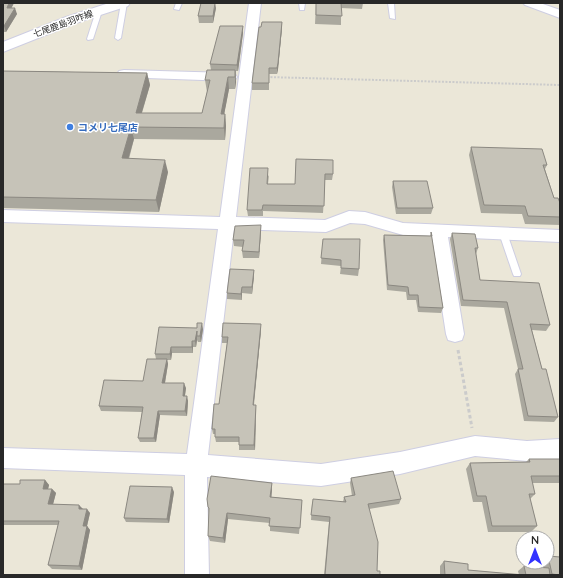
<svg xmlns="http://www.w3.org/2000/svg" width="563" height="578" viewBox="0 0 563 578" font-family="Quicksand,'Noto Sans JP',sans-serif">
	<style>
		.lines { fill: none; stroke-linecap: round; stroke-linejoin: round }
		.service-casing { stroke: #cecee2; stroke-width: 2 }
		.minor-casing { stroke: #cecee2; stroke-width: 2 }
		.secondary-casing { stroke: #cecee2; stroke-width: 2 }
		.path-far1 { stroke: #cbcbcb; stroke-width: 2; stroke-dasharray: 2 1.5; stroke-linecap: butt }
		.path { stroke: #cbcbcb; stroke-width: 3; stroke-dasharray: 3.5 2.5; stroke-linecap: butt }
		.service { fill: #fff; fill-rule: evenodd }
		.minor { fill: #fff; fill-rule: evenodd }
		.secondary { fill: #fff; fill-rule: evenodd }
		.wall { fill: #aaa89e }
		.shaded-wall { fill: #8b8881 }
		.building { fill: #c6c3b8; stroke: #8b8881 }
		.shop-dot { fill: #3f7fe0; stroke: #fff; stroke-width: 1.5 }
		.labels { text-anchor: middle; stroke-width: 3; stroke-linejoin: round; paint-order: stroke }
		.far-street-label { font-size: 9px; fill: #282828; stroke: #fff }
		.shop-label { font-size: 10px; font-weight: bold; fill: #366cbe; stroke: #fff; text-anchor: start }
	</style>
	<rect width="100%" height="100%" fill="#ebe7d8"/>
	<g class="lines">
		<!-- service casing -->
		<g class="service-casing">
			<g id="service">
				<polygon points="121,3 127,3 121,38 118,40 115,38"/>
				<polygon points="176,3 182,3 179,10 174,9"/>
				<polygon points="299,3 305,3 304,10 300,10"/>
				<polygon points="388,3 394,3 395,19 390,18"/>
				<polygon points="99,9 102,11 93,39 88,40 87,39 96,11"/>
				<polygon points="503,230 507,233 521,274 520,276 514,276 513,274 499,233"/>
			</g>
		</g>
		<!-- minor casing -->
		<g class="minor-casing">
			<g id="minor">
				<polygon points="249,3 261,3 236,217 325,220 349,211 365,212 403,223 560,230 560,242 448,237 464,334 462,340 455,342 448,340 446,334 431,236 403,235 365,224 350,223 326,232 234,229 208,455 321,464 400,452 475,436 527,441 560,439 560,459 527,461 475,456 400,474 321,486 207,477 209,575 185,575 185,475 3,468 3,448 187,454 218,229 3,222 3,210 220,217"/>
				<polygon points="523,3 540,3 560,10 560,18 525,5"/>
				<polygon points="124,70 230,73 235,74 237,77 235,80 230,81 119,77 117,74 119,71"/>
			</g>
		</g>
		<!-- secondary casing -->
		<g class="secondary-casing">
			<polygon id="secondary" points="109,3 130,3 128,6 76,23 3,52 3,42 66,17"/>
		</g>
		<!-- path-far1 -->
		<polyline class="path-far1" points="267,77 560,85"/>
		<!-- path -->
		<polyline class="path" points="458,350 472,428"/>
		<!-- service -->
		<use href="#service" class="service"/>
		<!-- minor -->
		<use href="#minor" class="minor"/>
		<!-- secondary -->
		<use href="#secondary" class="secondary"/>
	</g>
	<!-- wall -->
	<g class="wall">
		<polygon points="3,3 14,3 11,8 17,14 6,32 3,32"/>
		<polygon points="316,3 363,3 362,9 341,8 341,25 315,24"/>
		<polygon points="216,8 213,23 199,23 198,16"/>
		<polygon points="282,22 282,28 278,69 277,74 269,74 269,90 252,90 252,83 261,27"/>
		<polygon points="243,33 238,71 236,71 236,82 235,89 229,89 224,114 225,114 226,126 225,140 134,139 129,159 168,172 159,212 3,208 3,71 147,73 150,85 142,113 202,113 207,92 205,80 211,70 210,64"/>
		<polygon points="471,147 547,165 545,169 560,217 560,225 525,224 522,214 481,213 469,155"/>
		<polygon points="296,159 333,174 332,180 325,180 323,213 263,211 263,216 248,216 247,210 269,175 268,184 295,184"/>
		<polygon points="393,181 433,208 431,214 396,214 392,187"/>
		<polygon points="261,231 259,258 243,258 242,251 243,247 234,246 233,240"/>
		<polygon points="431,232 443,308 441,313 418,312 416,300 407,300 406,292 387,290 383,240 384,235 430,236"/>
		<polygon points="452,233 478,248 476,254 480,280 550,325 546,331 532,330 542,369 558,417 554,422 524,421 515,374 518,369 504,308 461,306 450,239"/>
		<polygon points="323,239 359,269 358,276 340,274 341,266 321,264"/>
		<polygon points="254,270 254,276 252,294 242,293 242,300 227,299 227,293"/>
		<polygon points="203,329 201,342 198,342 197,340 196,347 193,347 193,353 172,353 171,360 167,360 168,364 165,383 186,388 185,396 188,401 187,416 160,415 156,442 140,442 138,438 142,412 101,411 99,406 143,381 156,359 155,354"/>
		<polygon points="261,330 254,405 256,405 256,411 255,450 239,450 239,442 216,442 215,437 215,434 213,434 212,429 219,404 227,343 222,343 222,337"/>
		<polygon points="529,459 560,459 560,483 532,483 535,494 530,499 537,526 531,532 488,532 482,502 473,502 466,469 470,463 526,462"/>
		<polygon points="351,478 401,499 399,504 369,509 377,571 380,575 324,575 329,522 311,520 312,504 343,502 344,497 352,496 350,483"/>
		<polygon points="45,480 49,485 48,489 52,489 56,493 53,504 83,509 90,513 87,526 90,530 82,570 52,569 48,565 58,525 3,525 3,484 20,484"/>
		<polygon points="272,483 272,489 271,497 302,500 299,534 270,531 270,523 228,519 225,543 210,541 208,536 209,513 208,507"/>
		<polygon points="174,492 169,523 126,522 124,518"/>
		<polygon points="548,556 560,575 440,575 440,566 444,561 468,570 519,575 518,571 524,566 545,567 544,562 547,562 547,557"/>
	</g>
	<!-- shaded-wall -->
	<g class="shaded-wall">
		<polygon points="9,3 14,3 9,13 7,8"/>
		<polygon points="215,3 216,8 213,23 213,16"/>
		<polygon points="15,8 17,14 6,32 4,26"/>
		<polygon points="282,22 282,28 278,69 277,74 277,68"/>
		<polygon points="243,26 243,33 238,71 237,65"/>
		<polygon points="235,70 236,82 235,89"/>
		<polygon points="147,73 150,85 138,125 136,113"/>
		<polygon points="228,77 229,89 222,126 221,114"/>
		<polygon points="225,114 226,126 225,140 224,128"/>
		<polygon points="131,127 134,139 125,170 122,158"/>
		<polygon points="165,160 168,172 159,212 156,200"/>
		<polygon points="261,225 261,231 259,258 259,252"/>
		<polygon points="254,270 254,276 252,294 252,287"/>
		<polygon points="242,287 242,300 241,294"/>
		<polygon points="202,323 203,329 201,342 200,336"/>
		<polygon points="261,324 261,330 253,411 253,405"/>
		<polygon points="197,331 197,340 196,347 195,341"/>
		<polygon points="192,341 193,347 193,353 192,347"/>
		<polygon points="171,347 172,353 171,360 170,354"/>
		<polygon points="167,359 168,364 164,388 162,383"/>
		<polygon points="184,383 186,388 184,401 183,396"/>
		<polygon points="187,396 188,401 187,416 185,411"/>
		<polygon points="256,405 256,411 255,450 254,445"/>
		<polygon points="158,411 160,415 156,442 154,438"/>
		<polygon points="45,480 49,485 47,493 43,489"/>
		<polygon points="272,483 272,489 271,503 270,497"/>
		<polygon points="172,487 174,492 169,523 167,519"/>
		<polygon points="52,489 56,493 52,508 48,504"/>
		<polygon points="79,505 83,509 79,509"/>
		<polygon points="87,509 90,513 86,530 83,526"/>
		<polygon points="227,513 228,519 225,543 223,538"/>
		<polygon points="87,526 90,530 82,570 79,566"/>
	</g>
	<!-- building -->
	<g class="building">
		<polygon points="3,3 9,3 7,8 15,8 4,26 3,26"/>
		<polygon points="201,3 215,3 213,16 198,16"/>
		<polygon points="316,3 341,3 342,16 316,15"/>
		<polygon points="262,22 282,22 278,63 277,68 269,68 269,83 252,83 259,27 261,27"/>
		<polygon points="220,26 243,26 237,65 210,64"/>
		<polygon points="207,70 235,70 235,77 228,77 221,114 225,114 224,128 131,127 122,158 165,160 156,200 3,197 3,71 147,73 136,113 202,113 210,80 205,80"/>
		<polygon points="471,147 542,149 547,165 543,165 554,198 558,198 560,203 560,217 528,216 525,206 484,205"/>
		<polygon points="296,159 333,160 333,174 325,174 324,206 263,205 262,210 247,210 250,168 268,168 267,184 295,184"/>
		<polygon points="393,181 427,181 433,208 397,208"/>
		<polygon points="261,225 259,252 242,251 244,240 233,240 235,226"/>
		<polygon points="431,232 443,308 419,307 418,295 409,295 408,287 388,285 384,235 432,236"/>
		<polygon points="452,233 475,234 478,248 475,248 480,280 539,283 550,325 530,324 542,369 546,369 558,417 528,416 518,369 523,369 507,302 463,300"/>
		<polygon points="323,239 360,239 359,269 341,268 341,260 321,258"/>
		<polygon points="230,269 254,270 252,287 242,287 241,294 227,293"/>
		<polygon points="197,323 202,323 200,336 197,336 197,331 195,341 192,341 192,347 171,347 170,354 155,354 159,327 197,328"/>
		<polygon points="223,323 261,324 253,405 256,405 254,445 239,445 239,437 215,437 215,429 212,429 214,404 219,404 228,337 222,337"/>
		<polygon points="147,359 167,359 162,383 184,383 183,396 187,396 185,411 158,411 154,438 138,438 143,407 99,406 104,380 143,381"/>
		<polygon points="529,459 560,459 560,476 531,476 535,494 529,494 537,526 492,526 486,496 477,496 470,463 530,462"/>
		<polygon points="393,471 401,499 368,504 378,542 377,571 380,571 380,575 325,575 330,517 311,515 313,499 346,502 344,497 355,495 351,478"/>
		<polygon points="211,476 272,483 270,497 302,500 300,528 269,526 270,518 227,513 223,538 208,536 209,508 208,507 207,499"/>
		<polygon points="20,480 45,480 43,489 52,489 48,504 79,505 79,509 87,509 83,526 87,526 79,566 48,565 59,521 3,521 3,484 20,484"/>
		<polygon points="130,486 172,487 167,519 124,518"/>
		<polygon points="548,556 560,557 560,575 552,574"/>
		<polygon points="444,561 468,564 468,570 524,575 445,575"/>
		<polygon points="524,566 549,568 550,575 526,575"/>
	</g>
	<!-- markers -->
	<circle class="shop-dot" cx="70" cy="127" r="4"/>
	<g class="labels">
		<!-- far-street labels -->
		<g class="far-street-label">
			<text transform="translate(63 24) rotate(-20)" y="3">七尾鹿島羽咋線</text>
		</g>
		<!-- shop labels -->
		<g class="shop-label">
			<text x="78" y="131">コメリ七尾店</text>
		</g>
	</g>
	<!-- border -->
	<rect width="563" height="578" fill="none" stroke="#282828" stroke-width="8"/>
	<!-- north arrow -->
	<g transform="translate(535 550)"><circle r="19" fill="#ffffff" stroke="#a9a9a9"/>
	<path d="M0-3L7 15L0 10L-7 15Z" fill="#3232ff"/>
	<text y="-6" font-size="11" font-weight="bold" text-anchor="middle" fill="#282828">N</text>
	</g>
</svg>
